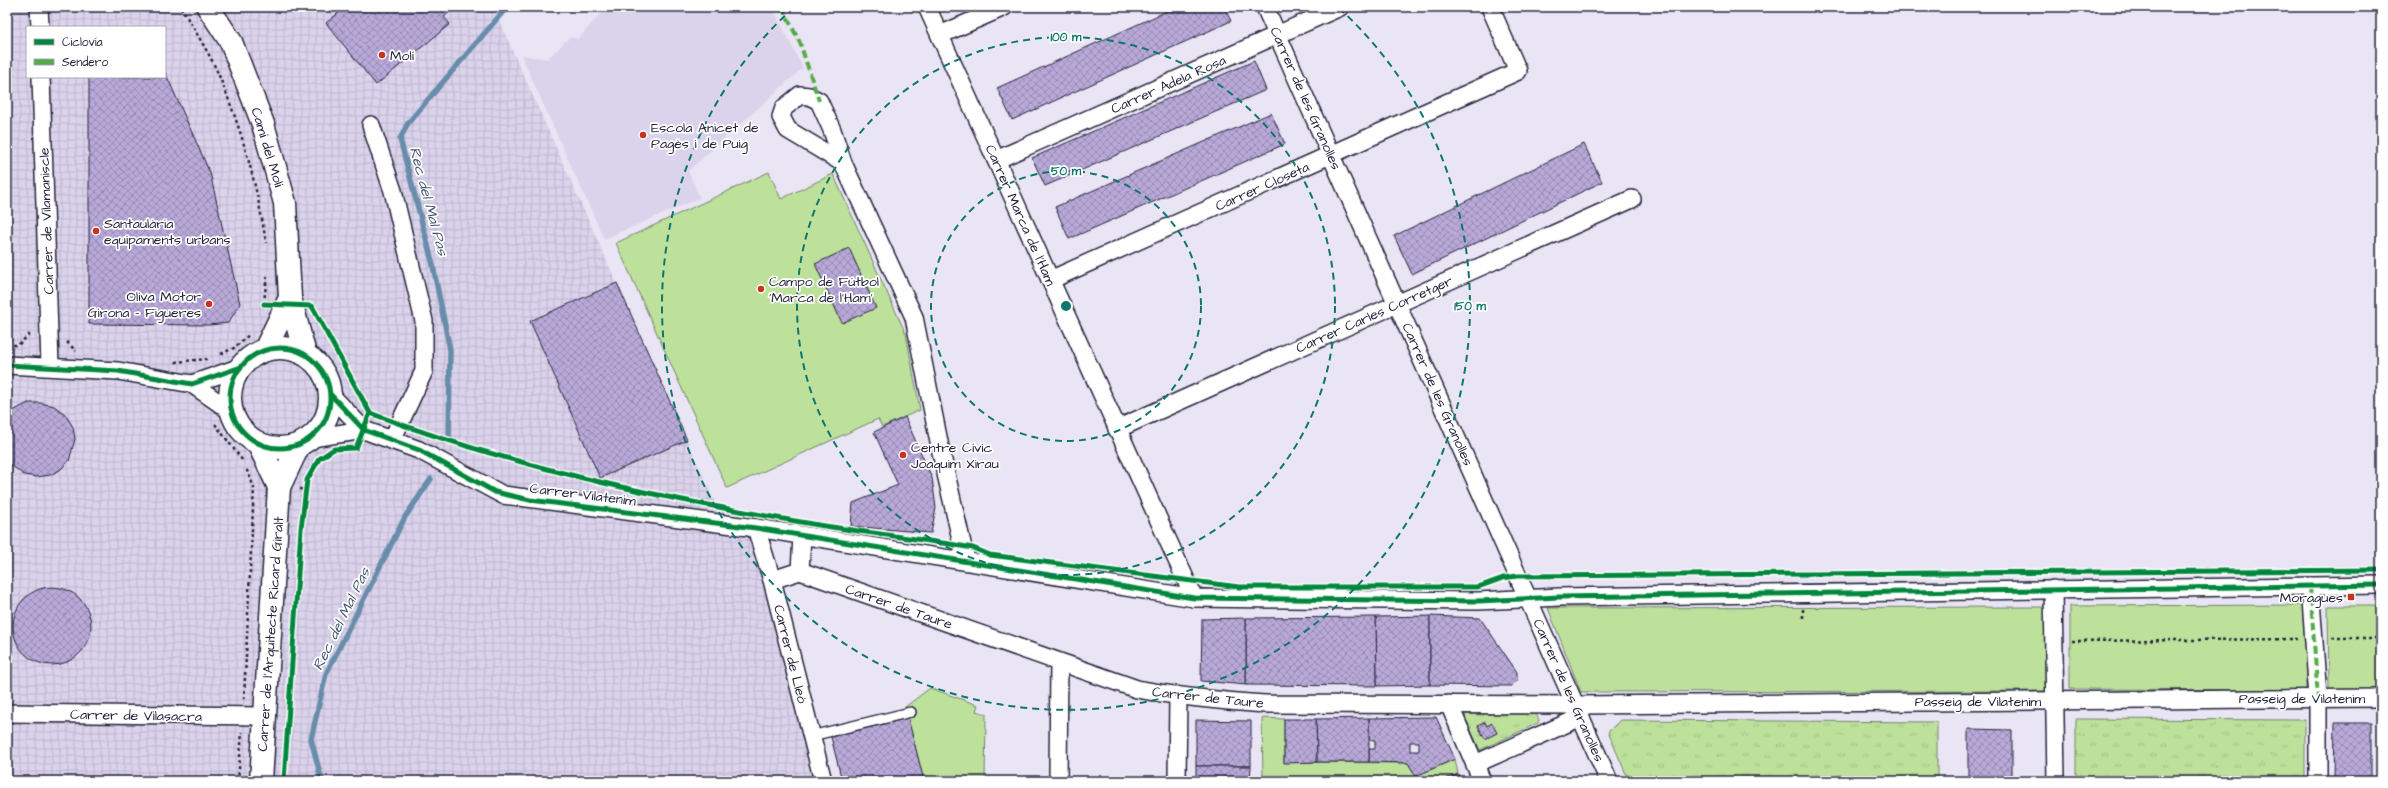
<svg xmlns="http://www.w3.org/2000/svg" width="2388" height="788" viewBox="0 0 2388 788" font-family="'Architects Daughter',sans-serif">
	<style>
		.built { fill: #dbd3ec }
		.industrial { fill: url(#industrial-grid); fill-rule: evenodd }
		.grass { fill: url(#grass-tufts); stroke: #70826b }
		.green { fill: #bde19b; stroke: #70826b }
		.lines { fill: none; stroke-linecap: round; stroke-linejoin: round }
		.stream { stroke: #678dab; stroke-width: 5.5 }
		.building { fill: url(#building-cross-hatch); stroke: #22223b; fill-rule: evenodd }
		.lane-casing { stroke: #22223b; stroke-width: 12 }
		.street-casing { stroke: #22223b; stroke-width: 20 }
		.secondary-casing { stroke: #22223b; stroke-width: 25 }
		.path { stroke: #22223b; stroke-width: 2.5; stroke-dasharray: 3 3; stroke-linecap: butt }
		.lane { stroke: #fff; stroke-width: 9 }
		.street { stroke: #fff; stroke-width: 17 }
		.secondary { stroke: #fff; stroke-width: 22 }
		.quiet { stroke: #53aa46; stroke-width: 4; stroke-dasharray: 8 4; stroke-linecap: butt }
		.cycleway-casing { stroke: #fff; stroke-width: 8 }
		.cycleway { stroke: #00873e; stroke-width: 5 }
		.ring { fill: none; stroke: #0f766e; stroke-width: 2; stroke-dasharray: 7 5 }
		.poi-dot { fill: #c8321e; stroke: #fff; stroke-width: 1.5 }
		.labels { text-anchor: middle; stroke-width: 3.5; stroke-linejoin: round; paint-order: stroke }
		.poi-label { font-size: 14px; fill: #22223b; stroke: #fff; text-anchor: start }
		.street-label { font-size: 14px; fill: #22223b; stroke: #fff }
		.water-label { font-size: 15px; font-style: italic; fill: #445873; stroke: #fff }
		.centre { fill: #0f766e; stroke: #fff; stroke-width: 2 }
		.ring-label { font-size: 12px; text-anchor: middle; font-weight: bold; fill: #0f766e; stroke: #fff; stroke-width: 3.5; stroke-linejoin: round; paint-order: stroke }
	</style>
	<defs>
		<pattern id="industrial-grid" width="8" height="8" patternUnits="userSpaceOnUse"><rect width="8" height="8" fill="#dbd3ec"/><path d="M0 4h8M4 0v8" fill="none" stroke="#bcb5cb"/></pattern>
		<pattern id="grass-tufts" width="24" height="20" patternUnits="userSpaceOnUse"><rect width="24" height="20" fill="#bde19b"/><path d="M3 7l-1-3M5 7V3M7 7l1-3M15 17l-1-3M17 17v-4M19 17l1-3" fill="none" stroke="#a2c186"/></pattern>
		<pattern id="building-cross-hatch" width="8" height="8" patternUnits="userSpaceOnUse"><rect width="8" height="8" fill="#b9a9d9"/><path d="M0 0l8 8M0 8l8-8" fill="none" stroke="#9689b1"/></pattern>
	</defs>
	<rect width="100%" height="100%" fill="#eae5f4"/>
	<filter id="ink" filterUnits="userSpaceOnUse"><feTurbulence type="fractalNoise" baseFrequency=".025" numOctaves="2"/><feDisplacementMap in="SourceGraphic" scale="8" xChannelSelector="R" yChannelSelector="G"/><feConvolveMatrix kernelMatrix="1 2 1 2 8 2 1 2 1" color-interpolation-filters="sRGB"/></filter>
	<g filter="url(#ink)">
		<!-- built -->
		<polygon class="built" points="604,7 772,7 803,68 688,171 700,198 604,239 521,55 547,59 570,37 578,39 604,10"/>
		<!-- industrial -->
		<path class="industrial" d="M7 7H493L718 509 756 528 823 781H7ZM27 27H165V77H27Z"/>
		<!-- grass -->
		<g class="grass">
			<polygon points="1466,714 1536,714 1539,720 1538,723 1480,750 1465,717"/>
			<polygon points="2076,719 2305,720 2305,781 2076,781"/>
			<polygon points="1620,720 1937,722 1937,781 1629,781 1608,732"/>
		</g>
		<!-- green -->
		<g class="green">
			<polygon points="769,172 781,199 833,174 906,334 920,410 882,427 878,419 727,488 616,243"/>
			<polygon points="2306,605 2307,690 2070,689 2070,606"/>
			<polygon points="2328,606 2381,606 2381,694 2329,693"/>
			<polygon points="2046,607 2048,691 1581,692 1548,608"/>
			<polygon points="930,688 978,705 976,711 986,714 985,781 924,781 905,707"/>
			<polygon points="1262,718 1284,719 1284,762 1408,763 1416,776 1455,759 1458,774 1441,781 1263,781"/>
		</g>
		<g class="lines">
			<!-- stream -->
			<g class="stream">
				<polyline points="449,438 450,350 432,261 400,139 408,123 507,7"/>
				<polyline points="322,781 311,739 326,674 405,517 431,479"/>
			</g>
		</g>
		<!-- building -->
		<g class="building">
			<polygon points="346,7 455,7 444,17 450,24 376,85 326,23"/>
			<polygon points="1176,7 1224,7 1231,21 1012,120 997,88"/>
			<polygon points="1254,61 1266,90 1045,186 1032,158"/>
			<polygon points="165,72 210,173 240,304 228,323 209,325 89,324 89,77 165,77"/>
			<polygon points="1271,113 1285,144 1069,239 1055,207"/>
			<polygon points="1584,144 1602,182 1412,274 1394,236"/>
			<polygon points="849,248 876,308 842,323 815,264"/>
			<polygon points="7,277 8,333 7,333"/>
			<polygon points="617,283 687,440 600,478 530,321"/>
			<polygon points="28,403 41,403 54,406 65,414 73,427 75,439 69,461 60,470 50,475 37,477 24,475 7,462 7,418 13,411"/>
			<polygon points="905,417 932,478 936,508 931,533 851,526 853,503 898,485 874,432"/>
			<circle cx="52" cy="626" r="39"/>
			<polygon points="1430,616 1430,685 1377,686 1376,617"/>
			<polygon points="1430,616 1480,618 1517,672 1517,681 1512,686 1430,685"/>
			<polygon points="1376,617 1377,686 1246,685 1246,618"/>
			<polygon points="1246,618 1246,685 1201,681 1202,619"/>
			<path d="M1436 717 1455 759 1416 776 1408 763 1369 762V749H1375V740H1369V718ZM1410 742H1419V751H1410Z"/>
			<polygon points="908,718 924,781 842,781 831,737"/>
			<polygon points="1369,718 1369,762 1317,762 1316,719"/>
			<polygon points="1284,719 1316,719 1317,762 1284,763"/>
			<polygon points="1196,720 1251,721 1251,766 1196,766"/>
			<polygon points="1485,722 1487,726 1492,723 1497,733 1485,739 1478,726"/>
			<polygon points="2335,723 2371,723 2371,781 2334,781"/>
			<polygon points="1968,729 2012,730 2012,781 1968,781"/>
			<polygon points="1196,766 1251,766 1250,781 1196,781"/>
			<polygon points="1458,774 1462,781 1441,781"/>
		</g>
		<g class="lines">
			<!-- lane casing -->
			<g class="lane-casing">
				<polyline id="lane" points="811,736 911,712"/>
			</g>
			<!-- street casing -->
			<g class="street-casing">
				<g id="street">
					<polyline points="39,7 40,27"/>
					<polyline points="927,7 1194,598"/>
					<polyline points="1265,7 1609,781"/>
					<polyline points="940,35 1004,7"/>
					<polyline points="41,77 50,366"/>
					<polyline points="371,125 393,191 424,321 424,371 392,440"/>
					<polyline points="996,160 1340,7"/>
					<polyline points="843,163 788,130 781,117 784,108 800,95 809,96 819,101 832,130 843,163 914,317 941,452 966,561"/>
					<polyline points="1050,280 1518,71 1490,7"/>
					<polyline points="7,365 118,371 192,384 232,412"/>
					<polyline points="192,384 241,367"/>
					<polyline points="331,395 364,430"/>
					<polyline points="1117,429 1632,199"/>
					<polyline points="311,438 364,430 419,450 503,495 756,528 1194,598 1478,601 1559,597 2381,585"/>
					<polyline points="756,528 772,580 823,781"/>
					<path d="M800 571 1137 689C1180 697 1222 701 1265 704L1576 705 2381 698"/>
					<polyline points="800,571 802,536"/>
					<polyline points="772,580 800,571"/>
					<polyline points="2310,586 2318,698 2318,781"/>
					<polyline points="2053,589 2056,781"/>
					<polyline points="1449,704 1482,781"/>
					<polyline points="7,713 264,716"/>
					<polyline points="1475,764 1581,717"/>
					<polyline points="1058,781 1059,662"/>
					<polyline points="1177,781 1178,697"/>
				</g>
			</g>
			<!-- secondary casing -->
			<g class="secondary-casing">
				<g id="secondary">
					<polyline points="208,7 231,42 263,124 285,203 290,298 305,354"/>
					<circle cx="280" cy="398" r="50"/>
					<polyline points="265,350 290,298"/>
					<polyline points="258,443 279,487"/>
					<polyline points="261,781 279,487 299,445"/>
				</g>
			</g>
			<!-- path -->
			<g class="path">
				<path d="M181 7C193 28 207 49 217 71 241 126 257 184 266 243"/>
				<polyline points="264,303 267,274"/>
				<polyline points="67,342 76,351"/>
				<polyline points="7,345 18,345 30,334"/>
				<polyline points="221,354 234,348 250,334"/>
				<polyline points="175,362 207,359"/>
				<polyline points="215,424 243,461"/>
				<polyline points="300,489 306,490"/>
				<polyline points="1803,609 1803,618"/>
				<polyline points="2332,638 2381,638"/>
				<polyline points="2072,641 2297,639"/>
				<polyline points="244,699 254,487 246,468"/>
				<polyline points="238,781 242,732"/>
			</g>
			<!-- lane -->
			<use href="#lane" class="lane"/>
			<!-- street -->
			<use href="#street" class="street"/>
			<!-- secondary -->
			<use href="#secondary" class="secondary"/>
			<!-- quiet -->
			<g class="quiet">
				<polyline points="782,7 800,43 819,101"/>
				<polyline points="2310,586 2318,698"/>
			</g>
			<!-- cycleway casing -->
			<g class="cycleway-casing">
				<g id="cycleway">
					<polyline points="264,304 312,306 370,413"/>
					<circle cx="280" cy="398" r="50"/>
					<polyline points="7,365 118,371 192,384 241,367"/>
					<polyline points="331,395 364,430 419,450 495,492 530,500 756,528 1194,598 1478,601 1559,597 2381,585"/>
					<path d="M284 781 301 529 307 480 319 459 334 449 356 448 370 413C509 466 655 497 801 522 858 532 916 538 973 548L990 555 1239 587H1478L1503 578 1517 576 2381 570"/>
				</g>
			</g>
			<!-- cycleway -->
			<use href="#cycleway" class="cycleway"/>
		</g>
	</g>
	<!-- distance rings -->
	<g class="ring">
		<circle cx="1066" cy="306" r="135"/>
		<circle cx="1066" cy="306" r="269"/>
		<path d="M1339 8A404 404 0 1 1 793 8"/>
	</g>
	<!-- markers -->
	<g class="poi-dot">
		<circle cx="382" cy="55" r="4"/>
		<circle cx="643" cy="135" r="4"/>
		<circle cx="96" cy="231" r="4"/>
		<circle cx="761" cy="289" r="4"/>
		<circle cx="209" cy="304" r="4"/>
		<circle cx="903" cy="455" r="4"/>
		<rect x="2347" y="593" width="8" height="8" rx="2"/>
	</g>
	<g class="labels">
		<!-- poi labels -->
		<g class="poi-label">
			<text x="390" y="60">Molí</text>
			<text x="651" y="132">Escola Anicet de<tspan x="651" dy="16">Pagès i de Puig</tspan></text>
			<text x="104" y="228">Santaulària<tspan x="104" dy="16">equipaments urbans</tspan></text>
			<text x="769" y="286">Campo de Fútbol<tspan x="769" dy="16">'Marca de l'Ham'</tspan></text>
			<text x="201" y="301" text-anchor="end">Oliva Motor<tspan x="201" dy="16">Girona - Figueres</tspan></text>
			<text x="911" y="452">Centre Cívic<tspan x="911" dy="16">Joaquim Xirau</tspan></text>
			<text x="2343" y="602" text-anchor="end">Moragues</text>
		</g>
		<!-- street labels -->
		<g class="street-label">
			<text transform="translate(1168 84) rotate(-24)" y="5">Carrer Adela Rosa</text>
			<text transform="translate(1306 98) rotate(66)" y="5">Carrer de les Granolles</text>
			<text transform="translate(268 147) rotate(73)" y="5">Camí del Molí</text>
			<text transform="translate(1262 186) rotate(-24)" y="5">Carrer Closeta</text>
			<text transform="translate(1021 215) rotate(66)" y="5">Carrer Marca de l'Ham</text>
			<text transform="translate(46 221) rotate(-92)" y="5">Carrer de Vilamaniscle</text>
			<text transform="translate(1374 314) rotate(-24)" y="5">Carrer Carles Corretger</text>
			<text transform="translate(1438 394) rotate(66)" y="5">Carrer de les Granolles</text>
			<text transform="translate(583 494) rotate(7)" y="5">Carrer Vilatenim</text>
			<text transform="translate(899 606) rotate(19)" y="5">Carrer de Taure</text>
			<text transform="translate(270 634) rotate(-86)" y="5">Carrer de l'Arquitecte Ricard Giralt</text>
			<text transform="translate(791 654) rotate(76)" y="5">Carrer de Lleó</text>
			<text transform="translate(1569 690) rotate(66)" y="5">Carrer de les Granolles</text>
			<text transform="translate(1208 697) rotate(6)" y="5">Carrer de Taure</text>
			<text x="2302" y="703">Passeig de Vilatenim</text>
			<text x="1978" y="706">Passeig de Vilatenim</text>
			<text transform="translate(136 715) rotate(1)" y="5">Carrer de Vilasacra</text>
		</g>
		<!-- water labels -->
		<g class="water-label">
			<text transform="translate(429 201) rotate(75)" y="5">Rec del Mal Pas</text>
			<text transform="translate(341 619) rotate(-64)" y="5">Rec del Mal Pas</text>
		</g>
	</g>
	<circle cx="1066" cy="306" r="6" class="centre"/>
	<g class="ring-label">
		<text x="1066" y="41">100 m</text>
		<text x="1066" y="175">50 m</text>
		<text x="1470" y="310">150 m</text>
	</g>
	<!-- margin -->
	<rect width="2388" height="788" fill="none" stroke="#fff" stroke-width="24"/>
	<rect x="12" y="12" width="2364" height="764" fill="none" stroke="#22223b" stroke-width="1.5" filter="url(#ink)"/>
	<!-- legend -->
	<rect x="26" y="26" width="140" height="52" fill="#ffffff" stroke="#a7a7b1"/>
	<rect x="34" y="39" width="20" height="6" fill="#00873e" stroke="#a7a7b1"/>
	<text x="62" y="46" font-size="12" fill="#22223b">Ciclovía</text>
	<rect x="34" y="59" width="20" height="6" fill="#53aa46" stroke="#a7a7b1"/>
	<text x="62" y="66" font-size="12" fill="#22223b">Sendero</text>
</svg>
